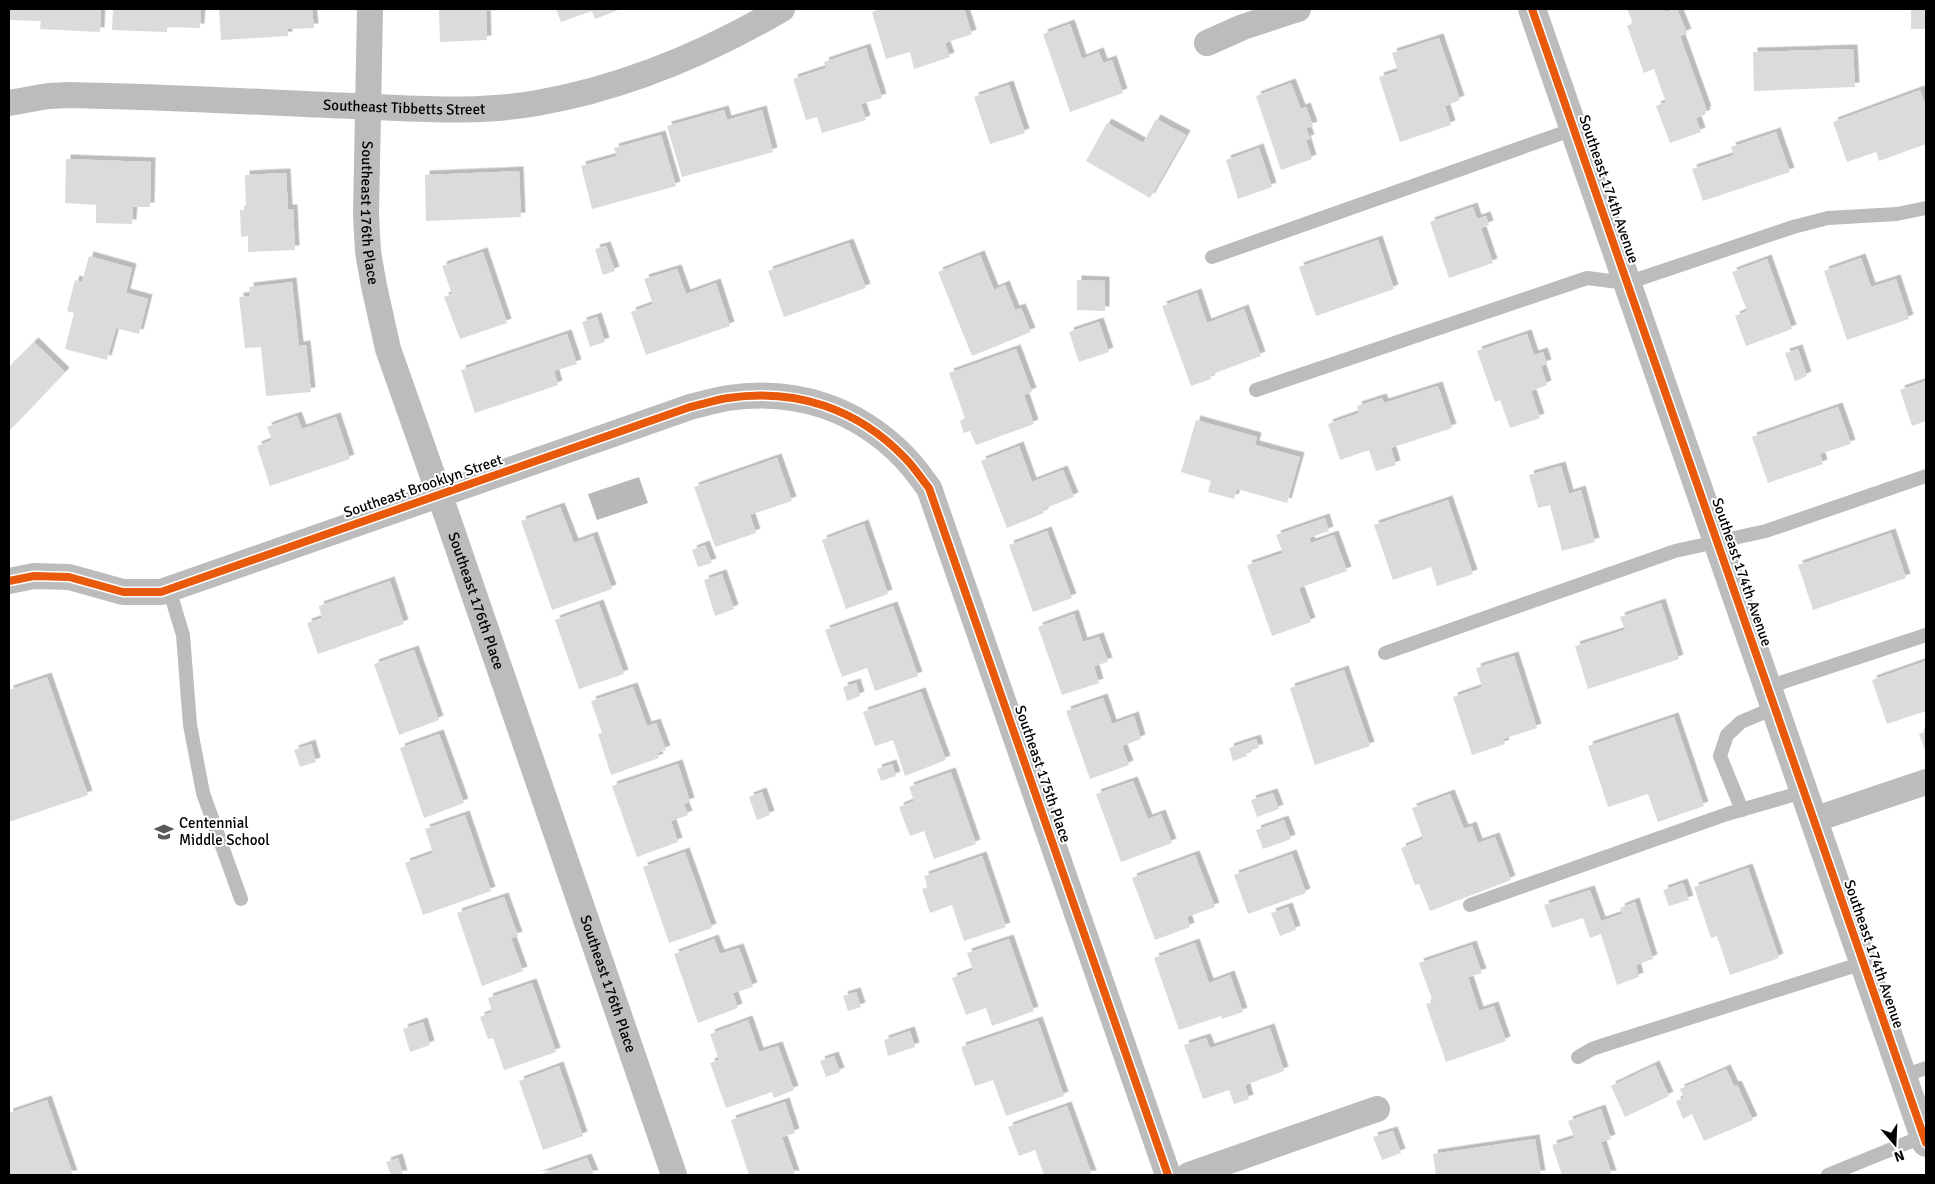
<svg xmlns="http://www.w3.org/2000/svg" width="1935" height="1184" viewBox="0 0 1935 1184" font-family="Signika,sans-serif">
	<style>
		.water { fill: #b9b9b9 }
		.building { fill: #dbdbdb; filter: url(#shadow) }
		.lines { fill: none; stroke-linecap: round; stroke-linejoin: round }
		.service { stroke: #bcbcbc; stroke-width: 14 }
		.minor { stroke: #bcbcbc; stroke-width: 26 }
		.tertiary { stroke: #bcbcbc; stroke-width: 28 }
		.cycleway-casing { stroke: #fff; stroke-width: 11 }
		.cycleway { stroke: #e8590c; stroke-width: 8 }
		.labels { text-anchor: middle; stroke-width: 4; stroke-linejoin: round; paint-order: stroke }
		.street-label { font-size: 15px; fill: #000; stroke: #fff }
		.poi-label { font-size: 15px; fill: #000; stroke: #fff; text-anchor: start }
	</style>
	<defs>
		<filter id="shadow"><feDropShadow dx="4.5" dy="-4.5" stdDeviation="0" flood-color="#0004"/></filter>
	</defs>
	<rect width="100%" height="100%" fill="#fff"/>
	<!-- water -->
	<polygon class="water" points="639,477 648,503 597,520 588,494"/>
	<!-- building -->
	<g class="building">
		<polygon points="9,9 101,9 100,32 40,29 41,21 9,20"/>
		<polygon points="113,9 201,9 200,28 167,27 167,32 112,30"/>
		<polygon points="219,9 312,9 314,28 288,29 288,36 221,40"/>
		<polygon points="439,9 498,9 498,10 486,11 487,40 440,42"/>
		<polygon points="556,9 621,9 595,19 592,11 561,22"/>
		<polygon points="881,9 964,9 972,34 945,43 950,57 914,69 910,52 886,59 872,12"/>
		<polygon points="1627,9 1663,9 1665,12 1677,9 1687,33 1680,36 1707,111 1705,111 1706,114 1696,118 1701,132 1670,143 1656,106 1666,102 1654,69 1644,73 1627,26 1633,23"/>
		<rect x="1911" y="9" width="15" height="20"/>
		<polygon points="1070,24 1082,59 1099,52 1103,63 1112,60 1123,93 1070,112 1043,34"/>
		<polygon points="1439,38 1460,100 1445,106 1451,125 1400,142 1379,77 1398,71 1392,53"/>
		<polygon points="866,48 882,98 861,104 866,120 822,133 817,117 806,120 793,79 826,68 824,62"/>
		<polygon points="1853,49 1855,87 1754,91 1753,52"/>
		<polygon points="1291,83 1301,109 1306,107 1313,126 1306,128 1310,139 1306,140 1312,159 1281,170 1256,96"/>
		<polygon points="1009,85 1025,133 990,144 974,97"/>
		<polygon points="1920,90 1926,107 1926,144 1879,161 1876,152 1847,162 1833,122"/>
		<polygon points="724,110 727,120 762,110 773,152 682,177 667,126"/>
		<polygon points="1156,119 1186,135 1150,198 1086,161 1107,123 1143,143"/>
		<polygon points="1776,132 1790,172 1703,201 1692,169 1734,155 1731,147"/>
		<polygon points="661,135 676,186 592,209 581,166 617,156 614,148"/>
		<polygon points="1259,148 1272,187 1238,199 1226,160"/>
		<polygon points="66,159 151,162 150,207 133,207 132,224 96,223 96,205 65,203"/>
		<polygon points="519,171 521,217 426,221 425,175"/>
		<polygon points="286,173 288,209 293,209 295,250 248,252 248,236 241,237 240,210 246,210 245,175"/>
		<polygon points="1473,207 1477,219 1486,216 1489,225 1481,228 1493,263 1449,278 1430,222"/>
		<polygon points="1378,240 1394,289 1316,316 1299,267"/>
		<polygon points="849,243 866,288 784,317 768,271"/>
		<polygon points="606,246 615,271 603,275 595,249"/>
		<polygon points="483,252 507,323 460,339 444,297 452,294 442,266"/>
		<polygon points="980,255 994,290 1005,285 1015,310 1021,308 1031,332 972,356 938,272"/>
		<polygon points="89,256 132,268 126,293 148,299 139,334 116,328 107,360 65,349 74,313 67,311 75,280 82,282"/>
		<polygon points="1861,258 1871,287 1896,279 1909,319 1847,340 1824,271"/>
		<polygon points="1767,259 1792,329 1746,346 1735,316 1747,311 1732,272"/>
		<polygon points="677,269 686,294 716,283 730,326 646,355 631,312 653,304 644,279"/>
		<polygon points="1077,280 1105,281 1105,311 1077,310"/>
		<polygon points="292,282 299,346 306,345 311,392 266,396 261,347 245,348 239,297 250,296 249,287"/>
		<polygon points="1197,293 1207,323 1244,309 1261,356 1210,375 1211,379 1191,386 1162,306"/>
		<polygon points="597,317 605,342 590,347 582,322"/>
		<polygon points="1099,322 1109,352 1079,362 1069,332"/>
		<polygon points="567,334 577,364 554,371 558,385 475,413 461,370"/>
		<polygon points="1527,334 1534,355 1543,352 1547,364 1541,366 1547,385 1531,391 1540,418 1510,428 1500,400 1495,402 1477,351"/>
		<polygon points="34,342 65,372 9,431 9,365 10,366"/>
		<polygon points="1016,349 1032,392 1024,395 1034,424 976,445 970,431 964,433 960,421 965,418 949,373"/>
		<polygon points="1798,349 1807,376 1795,381 1785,353"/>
		<polygon points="1926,381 1926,421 1912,426 1900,390"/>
		<polygon points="1438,386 1452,428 1391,448 1396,465 1376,471 1369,450 1340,460 1328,424 1359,413 1357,406 1382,398 1384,403"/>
		<polygon points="1838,407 1851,444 1820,454 1823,464 1768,483 1752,437"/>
		<polygon points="297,416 302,429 336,417 350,459 270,486 257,446 272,440 267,427"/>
		<polygon points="1196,420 1257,437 1255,445 1300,457 1287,503 1237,489 1234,499 1208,492 1211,481 1181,472"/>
		<polygon points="1019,446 1032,482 1063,470 1074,497 1043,509 1044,513 1007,528 981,461"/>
		<polygon points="777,458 792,501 750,515 756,533 715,547 694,487"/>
		<polygon points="1561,466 1569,494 1581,490 1595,542 1562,551 1550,505 1538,508 1529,475"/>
		<polygon points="1448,500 1473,574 1437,586 1431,567 1393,580 1374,525"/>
		<polygon points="560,507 574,543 593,536 612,589 552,610 521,521"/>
		<polygon points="1325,518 1329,531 1309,538 1311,543 1334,535 1347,571 1299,588 1311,622 1272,636 1247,565 1283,553 1276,535"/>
		<polygon points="864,524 888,594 846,609 822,540"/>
		<polygon points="1047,531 1072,598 1033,612 1009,545"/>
		<polygon points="1891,533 1906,578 1813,610 1798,565"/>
		<polygon points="705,545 712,563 698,567 692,550"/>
		<polygon points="722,574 734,609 715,616 704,580"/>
		<polygon points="390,581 404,624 318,654 307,623 322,618 319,606"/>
		<polygon points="1661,603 1679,659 1588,689 1575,646 1625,630 1620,617"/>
		<polygon points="599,604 624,674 579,689 555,620"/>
		<polygon points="893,606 918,676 875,691 867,668 842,677 825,630"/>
		<polygon points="1074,614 1083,642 1099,637 1108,662 1094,666 1099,683 1062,695 1038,627"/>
		<polygon points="414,650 439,720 399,735 374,664"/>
		<polygon points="1514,656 1537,728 1503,739 1505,744 1472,755 1453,697 1482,687 1476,668"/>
		<polygon points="1926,661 1926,711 1887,724 1872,680"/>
		<polygon points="1344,670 1370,746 1315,765 1290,688"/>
		<polygon points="47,677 88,795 9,822 9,690"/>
		<polygon points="856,683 860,696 847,701 843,687"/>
		<polygon points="633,687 647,726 656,723 666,750 657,753 659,758 611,775 598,734 602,733 591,701"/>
		<polygon points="921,692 946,760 905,776 893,740 875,746 863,712"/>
		<polygon points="1103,698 1112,724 1134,716 1141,739 1122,746 1129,765 1090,779 1066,711"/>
		<polygon points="1674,717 1704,806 1658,822 1648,794 1608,807 1588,746"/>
		<polygon points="1926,731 1926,753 1919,734"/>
		<polygon points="439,734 464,803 424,818 400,748"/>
		<polygon points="1256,739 1259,748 1246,752 1247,756 1233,761 1229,748"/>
		<polygon points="311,744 316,762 300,767 294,750"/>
		<polygon points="678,764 690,802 684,804 688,815 671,821 678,842 637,857 612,786"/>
		<polygon points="892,764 896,776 881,781 877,769"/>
		<polygon points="951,772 976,844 934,859 924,831 910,836 899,807 914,801 909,787"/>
		<polygon points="1133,781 1148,819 1161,814 1172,843 1121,862 1096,794"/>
		<polygon points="762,792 770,815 757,820 749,797"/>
		<polygon points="1273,793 1279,809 1257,817 1251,800"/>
		<polygon points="1450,794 1464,829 1472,826 1478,843 1495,837 1511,880 1430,911 1419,884 1415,885 1401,848 1423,839 1412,808"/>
		<polygon points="465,815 491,891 423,915 405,863 433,853 425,829"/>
		<polygon points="1284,820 1291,839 1263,849 1256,830"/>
		<polygon points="685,852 712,928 669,943 643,867"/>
		<polygon points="1292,854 1306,893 1248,914 1234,875"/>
		<polygon points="1195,855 1215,907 1187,917 1190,927 1155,940 1132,878"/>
		<polygon points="982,856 1006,927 964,941 952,905 930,913 922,889 928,887 924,876"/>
		<polygon points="1748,868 1779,958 1730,975 1717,936 1711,938 1694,887"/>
		<polygon points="1683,883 1689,900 1669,906 1663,890"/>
		<polygon points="1590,890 1601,921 1622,914 1620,908 1635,902 1653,959 1636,965 1639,977 1617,985 1601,934 1590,938 1583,918 1552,928 1544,905"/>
		<polygon points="504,897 518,936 511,938 523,971 482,986 457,913"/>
		<polygon points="1288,907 1296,930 1280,936 1271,913"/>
		<polygon points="714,939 720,954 739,948 753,987 733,993 738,1008 698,1023 674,954"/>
		<polygon points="1009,939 1034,1011 992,1026 986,1008 966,1015 952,978 973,970 967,953"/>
		<polygon points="1195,943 1209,983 1230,975 1243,1012 1222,1019 1221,1016 1179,1030 1154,958"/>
		<polygon points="1472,945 1482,973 1468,977 1479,1011 1494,1006 1506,1041 1446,1062 1426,1004 1433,1002 1419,963"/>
		<polygon points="532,983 556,1052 504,1070 493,1038 488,1039 480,1017 492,1012 488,998"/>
		<polygon points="856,992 861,1007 848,1011 843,996"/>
		<polygon points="748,1020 759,1052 778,1046 794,1090 774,1098 772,1092 726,1108 710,1063 719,1060 710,1034"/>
		<polygon points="1038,1021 1064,1096 1006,1116 993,1080 975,1086 961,1047"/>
		<polygon points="423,1022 430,1045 410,1052 403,1029"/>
		<polygon points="1270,1028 1284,1071 1245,1085 1249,1099 1234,1104 1229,1090 1203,1099 1184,1045 1206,1038 1210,1048"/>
		<polygon points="910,1031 915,1047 888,1056 884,1040"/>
		<polygon points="834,1056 840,1072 826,1077 820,1061"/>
		<polygon points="1655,1065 1669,1096 1625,1117 1611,1086"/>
		<polygon points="559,1066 583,1136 543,1150 519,1081"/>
		<polygon points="1726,1069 1734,1086 1737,1085 1753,1120 1704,1141 1692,1114 1683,1119 1676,1101 1684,1098 1680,1089"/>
		<polygon points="47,1100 73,1175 9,1175 9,1113"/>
		<polygon points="785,1102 795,1133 782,1137 795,1175 749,1175 731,1120"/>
		<polygon points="1067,1106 1092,1175 1044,1175 1035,1150 1019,1156 1008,1127"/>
		<polygon points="1601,1109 1611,1139 1601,1142 1612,1175 1562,1175 1552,1145 1574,1138 1568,1121"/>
		<polygon points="1393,1131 1401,1153 1382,1160 1373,1137"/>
		<polygon points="1535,1139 1541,1175 1436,1175 1433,1154"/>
		<polygon points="398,1158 403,1175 391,1175 386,1162"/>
		<polygon points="587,1158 594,1175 538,1175"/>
	</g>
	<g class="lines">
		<!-- service -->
		<g class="service">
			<polyline points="1212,257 1574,129"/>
			<polyline points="1256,390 1587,278 1627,283 1793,227 1828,218 1897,214 1926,208"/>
			<polyline points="169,589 183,635 190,725 203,793 241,899"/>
			<polyline points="1385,653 1675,551 1766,531 1926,476"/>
			<polyline points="1768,687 1926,635"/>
			<polyline points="1742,810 1720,756 1727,735 1741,722 1774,708"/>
			<polyline points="1470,905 1727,814 1803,792"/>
			<polyline points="1578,1057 1592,1049 1607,1044 1863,963"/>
			<polyline points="1903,1076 1926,1068"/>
			<polyline points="1828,1175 1924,1136"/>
		</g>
		<!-- minor -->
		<g class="minor">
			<path id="s1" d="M370 9 366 214 368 252 374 286 388 349 448 519 674 1175"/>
			<polyline points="1207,43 1243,27 1298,9"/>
			<path id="s2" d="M9 103 48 96 70 95C165 97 259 102 353 106 413 108 477 114 537 103 625 88 705 54 782 9"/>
			<path d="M9 581 34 576 69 577 123 592H161L690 407C703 404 715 400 728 398 795 388 857 408 905 458 914 467 921 478 929 488L1168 1175"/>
			<polyline points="1813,820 1926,782"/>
			<polyline points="1189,1175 1377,1109"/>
		</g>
		<!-- tertiary -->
		<polyline class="tertiary" points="1532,9 1926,1143"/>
		<!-- cycleway casing -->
		<g class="cycleway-casing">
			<g id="cycleway">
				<polyline points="1532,9 1926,1143"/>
				<path d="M9 581 34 576 69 577 123 592H161L690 407C703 404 715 400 728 398 795 388 857 408 905 458 914 467 921 478 929 488L1168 1175"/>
			</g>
		</g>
		<!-- cycleway -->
		<use href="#cycleway" class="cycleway"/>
	</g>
	<!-- icons -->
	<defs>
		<g id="school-bare" transform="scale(1.5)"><path d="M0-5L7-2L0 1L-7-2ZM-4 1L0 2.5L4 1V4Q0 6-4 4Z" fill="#595959" stroke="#fff" stroke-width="2.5" paint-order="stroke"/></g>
	</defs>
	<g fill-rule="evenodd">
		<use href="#school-bare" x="164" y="832"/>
	</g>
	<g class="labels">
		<!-- street labels -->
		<g class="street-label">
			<text dy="5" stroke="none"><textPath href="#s2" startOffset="396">Southeast Tibbetts Street</textPath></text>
			<text transform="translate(1609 189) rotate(71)" y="5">Southeast 174th Avenue</text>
			<text dy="5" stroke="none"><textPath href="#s1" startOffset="204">Southeast 176th Place</textPath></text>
			<text transform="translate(423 486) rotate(-19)" y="5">Southeast Brooklyn Street</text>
			<text transform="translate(1742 572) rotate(71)" y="5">Southeast 174th Avenue</text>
			<text dy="5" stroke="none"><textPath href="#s1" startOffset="609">Southeast 176th Place</textPath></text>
			<text transform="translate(1043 774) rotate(71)" y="5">Southeast 175th Place</text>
			<text transform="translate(1874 954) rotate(71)" y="5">Southeast 174th Avenue</text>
			<text dy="5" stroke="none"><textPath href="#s1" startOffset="1014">Southeast 176th Place</textPath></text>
		</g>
		<!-- poi labels -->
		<g class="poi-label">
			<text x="179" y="828">Centennial<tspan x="179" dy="17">Middle School</tspan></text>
		</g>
	</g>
	<!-- border -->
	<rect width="1935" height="1184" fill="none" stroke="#000000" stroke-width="20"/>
	<!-- north arrow -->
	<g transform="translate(1895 1144) rotate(161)" stroke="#ffffff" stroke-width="4" paint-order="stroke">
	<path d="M0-4L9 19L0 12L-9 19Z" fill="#000000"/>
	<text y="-8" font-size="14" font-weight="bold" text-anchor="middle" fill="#000000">N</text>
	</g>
</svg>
